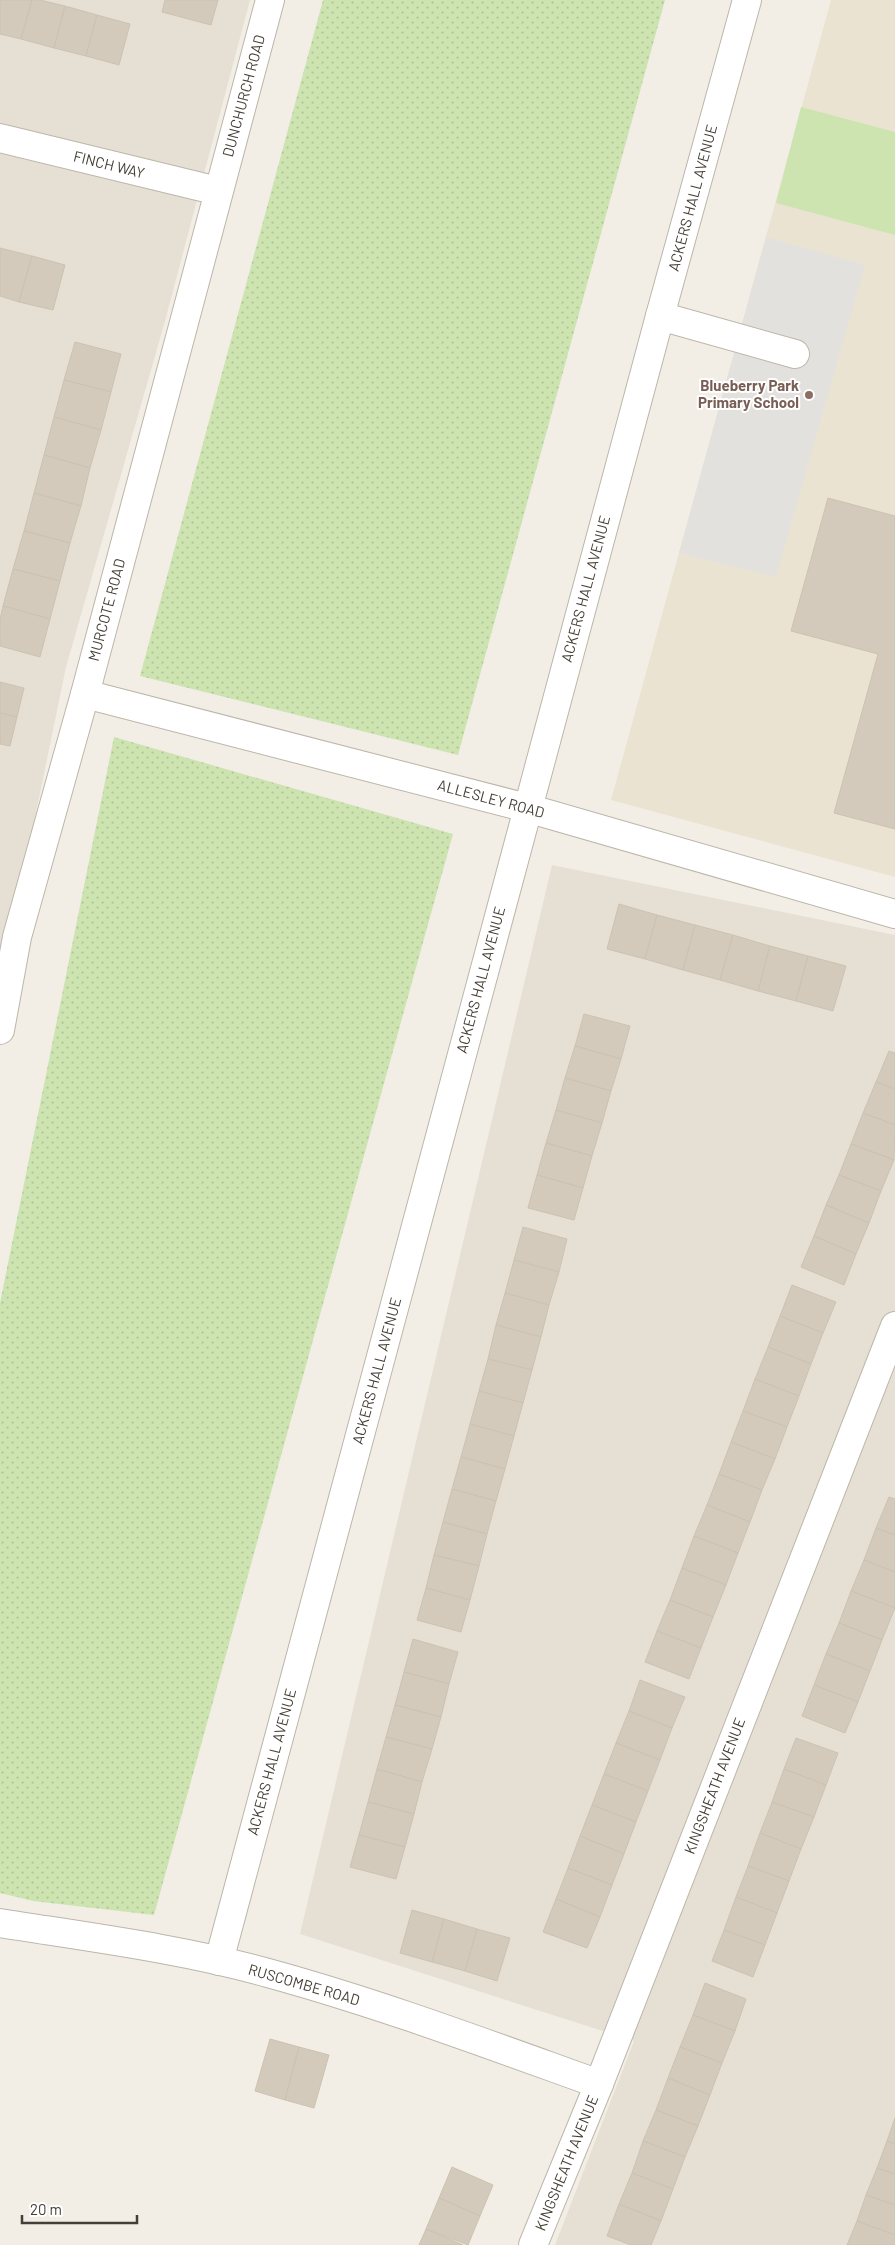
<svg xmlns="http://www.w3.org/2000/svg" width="895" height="2245" viewBox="0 0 895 2245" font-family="Barlow,sans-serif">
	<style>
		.residential { fill: #e6e0d4 }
		.education { fill: #eae3d1 }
		.grass { fill: url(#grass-dots) }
		.pitch { fill: #cde4b1 }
		.parking { fill: #e3e1de }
		.building { fill: #d3cabc; stroke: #cdc2b0 }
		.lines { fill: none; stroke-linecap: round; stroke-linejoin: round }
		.minor-casing { stroke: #bdb6a9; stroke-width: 30 }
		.minor { stroke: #fff; stroke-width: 28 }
		.education-dot { fill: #8d6e63; stroke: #fff; stroke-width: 2 }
		.labels { text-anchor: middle; stroke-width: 4; stroke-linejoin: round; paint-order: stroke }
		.street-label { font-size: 15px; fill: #443f36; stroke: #fff }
		.education-label { font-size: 15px; font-weight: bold; fill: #785e54; stroke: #fff; text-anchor: end }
	</style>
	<defs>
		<pattern id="grass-dots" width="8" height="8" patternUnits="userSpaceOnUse" patternTransform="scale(1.25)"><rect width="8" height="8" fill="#cde4b1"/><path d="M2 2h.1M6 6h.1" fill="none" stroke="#b1c599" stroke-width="1.8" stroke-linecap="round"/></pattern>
	</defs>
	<rect width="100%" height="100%" fill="#f2eee6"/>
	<!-- residential -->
	<g class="residential">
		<polygon points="0,0 250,0 165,321 66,667 0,987"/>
		<polygon points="552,865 895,935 895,2245 555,2245 634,2041 300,1934"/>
	</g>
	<!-- education -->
	<polygon class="education" points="831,0 895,0 895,877 611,800"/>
	<!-- grass -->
	<g class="grass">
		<polygon points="323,0 665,0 458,755 140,676"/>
		<polygon points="114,737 453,834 154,1915 33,1901 0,1893 0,1303"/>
	</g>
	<!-- pitch -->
	<polygon class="pitch" points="801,107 895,132 895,235 776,203"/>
	<!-- parking -->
	<polygon class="parking" points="766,237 865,265 776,577 679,553"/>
	<!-- building -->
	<g class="building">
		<polygon points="0,0 32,0 21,39 0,34"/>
		<polygon points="32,0 40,0 65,6 54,48 21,39"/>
		<polygon points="165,0 218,0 211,25 162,12"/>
		<polygon points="65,6 97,15 86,56 54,48"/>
		<polygon points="97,15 130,24 119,65 86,56"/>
		<polygon points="0,248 32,256 19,302 0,296"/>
		<polygon points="32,256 65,265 53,310 19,302"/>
		<polygon points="75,342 121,354 111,392 64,380"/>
		<polygon points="64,380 111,392 101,430 54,417"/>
		<polygon points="54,417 101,430 90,468 44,455"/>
		<polygon points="44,455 90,468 81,506 34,493"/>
		<polygon points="34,493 81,506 70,543 24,531"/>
		<polygon points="828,498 895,516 895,829 834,813 878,654 791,631"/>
		<polygon points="24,531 70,543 60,581 13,569"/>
		<polygon points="13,569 60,581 50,619 3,606"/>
		<polygon points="3,606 50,619 40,657 0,646 0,619"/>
		<polygon points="0,682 24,688 17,717 0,713"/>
		<polygon points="0,713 17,717 10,746 0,744"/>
		<polygon points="619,904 657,915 645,959 607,949"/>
		<polygon points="657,915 695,925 683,970 645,959"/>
		<polygon points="695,925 733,935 720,980 683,970"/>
		<polygon points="733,935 770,946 758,991 720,980"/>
		<polygon points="770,946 808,956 796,1001 758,991"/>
		<polygon points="808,956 846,966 833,1011 796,1001"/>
		<polygon points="584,1014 630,1026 621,1059 575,1046"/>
		<polygon points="575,1046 621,1059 611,1091 565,1078"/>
		<polygon points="889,1051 895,1053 895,1089 876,1082"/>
		<polygon points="565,1078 611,1091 602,1123 556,1110"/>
		<polygon points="876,1082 895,1089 895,1125 863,1113"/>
		<polygon points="556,1110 602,1123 592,1156 546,1143"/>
		<polygon points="863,1113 895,1125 894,1160 851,1144"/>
		<polygon points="546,1143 592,1156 583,1188 537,1175"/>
		<polygon points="851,1144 894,1160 881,1191 839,1175"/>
		<polygon points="537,1175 583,1188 574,1220 528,1208"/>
		<polygon points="839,1175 881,1191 869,1223 826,1205"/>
		<polygon points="826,1205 869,1223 856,1254 814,1236"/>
		<polygon points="523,1227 567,1239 559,1272 514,1260"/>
		<polygon points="814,1236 856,1254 844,1285 801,1267"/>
		<polygon points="514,1260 559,1272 549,1305 505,1293"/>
		<polygon points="792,1285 836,1302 823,1333 780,1316"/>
		<polygon points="505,1293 549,1305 541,1337 496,1325"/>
		<polygon points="780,1316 823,1333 811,1364 768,1347"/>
		<polygon points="496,1325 541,1337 532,1370 488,1359"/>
		<polygon points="768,1347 811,1364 799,1396 755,1379"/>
		<polygon points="488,1359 532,1370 523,1403 479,1391"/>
		<polygon points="755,1379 799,1396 787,1427 743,1411"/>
		<polygon points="479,1391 523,1403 514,1436 470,1424"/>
		<polygon points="743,1411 787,1427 775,1459 731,1442"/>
		<polygon points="470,1424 514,1436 505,1469 461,1457"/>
		<polygon points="731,1442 775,1459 762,1490 719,1474"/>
		<polygon points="461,1457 505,1469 496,1501 452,1489"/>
		<polygon points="719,1474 762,1490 750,1522 707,1505"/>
		<polygon points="452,1489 496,1501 487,1534 443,1522"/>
		<polygon points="889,1497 895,1499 895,1535 876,1528"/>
		<polygon points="707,1505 750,1522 738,1553 694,1536"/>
		<polygon points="443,1522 487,1534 479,1566 434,1555"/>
		<polygon points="876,1528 895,1535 895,1572 864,1560"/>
		<polygon points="694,1536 738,1553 726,1585 682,1568"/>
		<polygon points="434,1555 479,1566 470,1600 426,1588"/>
		<polygon points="864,1560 895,1572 895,1608 851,1591"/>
		<polygon points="682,1568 726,1585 713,1617 670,1600"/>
		<polygon points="426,1588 470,1600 461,1632 417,1620"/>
		<polygon points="851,1591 895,1608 882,1640 839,1623"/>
		<polygon points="670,1600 713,1617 701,1648 657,1631"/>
		<polygon points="839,1623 882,1640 870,1671 826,1654"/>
		<polygon points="657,1631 701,1648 689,1679 645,1662"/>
		<polygon points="413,1639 458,1652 449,1684 404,1672"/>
		<polygon points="826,1654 870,1671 858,1702 814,1685"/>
		<polygon points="404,1672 449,1684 441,1717 395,1705"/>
		<polygon points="640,1680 685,1697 672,1728 629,1711"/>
		<polygon points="814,1685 858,1702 845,1733 802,1716"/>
		<polygon points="395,1705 441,1717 432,1749 386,1737"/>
		<polygon points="629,1711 672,1728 660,1760 616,1743"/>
		<polygon points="386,1737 432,1749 422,1782 377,1769"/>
		<polygon points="796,1738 838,1753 826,1785 784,1769"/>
		<polygon points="616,1743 660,1760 648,1791 604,1774"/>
		<polygon points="377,1769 422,1782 414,1814 368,1802"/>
		<polygon points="784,1769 826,1785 814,1817 772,1802"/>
		<polygon points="604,1774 648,1791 636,1822 592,1805"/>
		<polygon points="368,1802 414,1814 405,1847 359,1835"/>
		<polygon points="772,1802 814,1817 801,1849 760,1833"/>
		<polygon points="592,1805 636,1822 624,1854 580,1836"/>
		<polygon points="760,1833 801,1849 789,1881 748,1866"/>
		<polygon points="359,1835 405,1847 396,1879 350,1867"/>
		<polygon points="580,1836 624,1854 612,1885 568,1868"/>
		<polygon points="748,1866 789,1881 777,1913 736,1897"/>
		<polygon points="568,1868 612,1885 600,1917 556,1899"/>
		<polygon points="736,1897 777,1913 765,1945 724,1930"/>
		<polygon points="556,1899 600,1917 587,1948 543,1932"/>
		<polygon points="412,1910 444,1919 432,1962 400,1953"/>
		<polygon points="444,1919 477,1929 465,1971 432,1962"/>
		<polygon points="477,1929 510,1938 497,1981 465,1971"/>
		<polygon points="724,1930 765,1945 753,1977 712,1961"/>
		<polygon points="705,1983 746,1999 735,2031 693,2015"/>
		<polygon points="693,2015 735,2031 722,2063 680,2047"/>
		<polygon points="270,2039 299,2047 285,2100 255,2091"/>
		<polygon points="299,2047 329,2055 314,2108 285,2100"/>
		<polygon points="680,2047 722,2063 710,2095 668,2078"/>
		<polygon points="668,2078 710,2095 698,2126 656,2110"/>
		<polygon points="656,2110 698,2126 685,2157 643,2141"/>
		<polygon points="895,2118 895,2144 887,2141"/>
		<polygon points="643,2141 685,2157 673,2189 632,2173"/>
		<polygon points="887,2141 895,2144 895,2174 877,2168"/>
		<polygon points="452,2167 493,2185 480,2216 439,2198"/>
		<polygon points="877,2168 895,2174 895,2205 866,2195"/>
		<polygon points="632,2173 673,2189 661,2221 619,2204"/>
		<polygon points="866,2195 895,2205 895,2235 857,2221"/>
		<polygon points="439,2198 480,2216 468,2245 426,2229"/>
		<polygon points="619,2204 661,2221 651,2245 631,2245 607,2236"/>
		<polygon points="857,2221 895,2235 895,2245 847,2245"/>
		<polygon points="426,2229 463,2245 419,2245"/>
	</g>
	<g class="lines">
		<!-- minor casing -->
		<g class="minor-casing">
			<g id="minor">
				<polyline points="0,138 218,191"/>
				<polyline points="660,316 795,354"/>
				<polyline points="85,694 527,808 895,914"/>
				<polyline points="0,1030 17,937 85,694 270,0"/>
				<path d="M0 1923C88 1937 183 1949 268 1973 381 2004 490 2045 599 2084"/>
				<polyline points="219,1961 660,316 747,0"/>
				<polyline points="533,2245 599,2084 895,1326"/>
			</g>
		</g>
		<!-- minor -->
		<use href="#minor" class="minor"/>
	</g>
	<!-- markers -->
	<circle class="education-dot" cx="809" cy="395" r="5"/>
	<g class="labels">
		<!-- street labels -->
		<g class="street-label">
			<text transform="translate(244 96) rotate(-75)" y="5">DUNCHURCH ROAD</text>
			<text transform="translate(109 165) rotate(14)" y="5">FINCH WAY</text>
			<text transform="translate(693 198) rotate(-75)" y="5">ACKERS HALL AVENUE</text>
			<text transform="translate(586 589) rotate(-75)" y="5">ACKERS HALL AVENUE</text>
			<text transform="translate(107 610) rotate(-75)" y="5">MURCOTE ROAD</text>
			<text transform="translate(491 799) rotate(15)" y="5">ALLESLEY ROAD</text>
			<text transform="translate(481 980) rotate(-75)" y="5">ACKERS HALL AVENUE</text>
			<text transform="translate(377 1371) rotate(-75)" y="5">ACKERS HALL AVENUE</text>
			<text transform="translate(272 1762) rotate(-75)" y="5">ACKERS HALL AVENUE</text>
			<text transform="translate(715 1786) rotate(-69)" y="5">KINGSHEATH AVENUE</text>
			<text transform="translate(304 1985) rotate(16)" y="5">RUSCOMBE ROAD</text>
			<text transform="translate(567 2163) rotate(-68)" y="5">KINGSHEATH AVENUE</text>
		</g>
		<!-- education labels -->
		<g class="education-label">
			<text x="799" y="391">Blueberry Park<tspan x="799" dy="17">Primary School</tspan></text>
		</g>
	</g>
	<!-- scale -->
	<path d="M22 2215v8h115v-8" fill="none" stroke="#443f36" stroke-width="2.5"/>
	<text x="30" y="2215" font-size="15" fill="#443f36" stroke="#ffffff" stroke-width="4" paint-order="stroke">20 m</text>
</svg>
